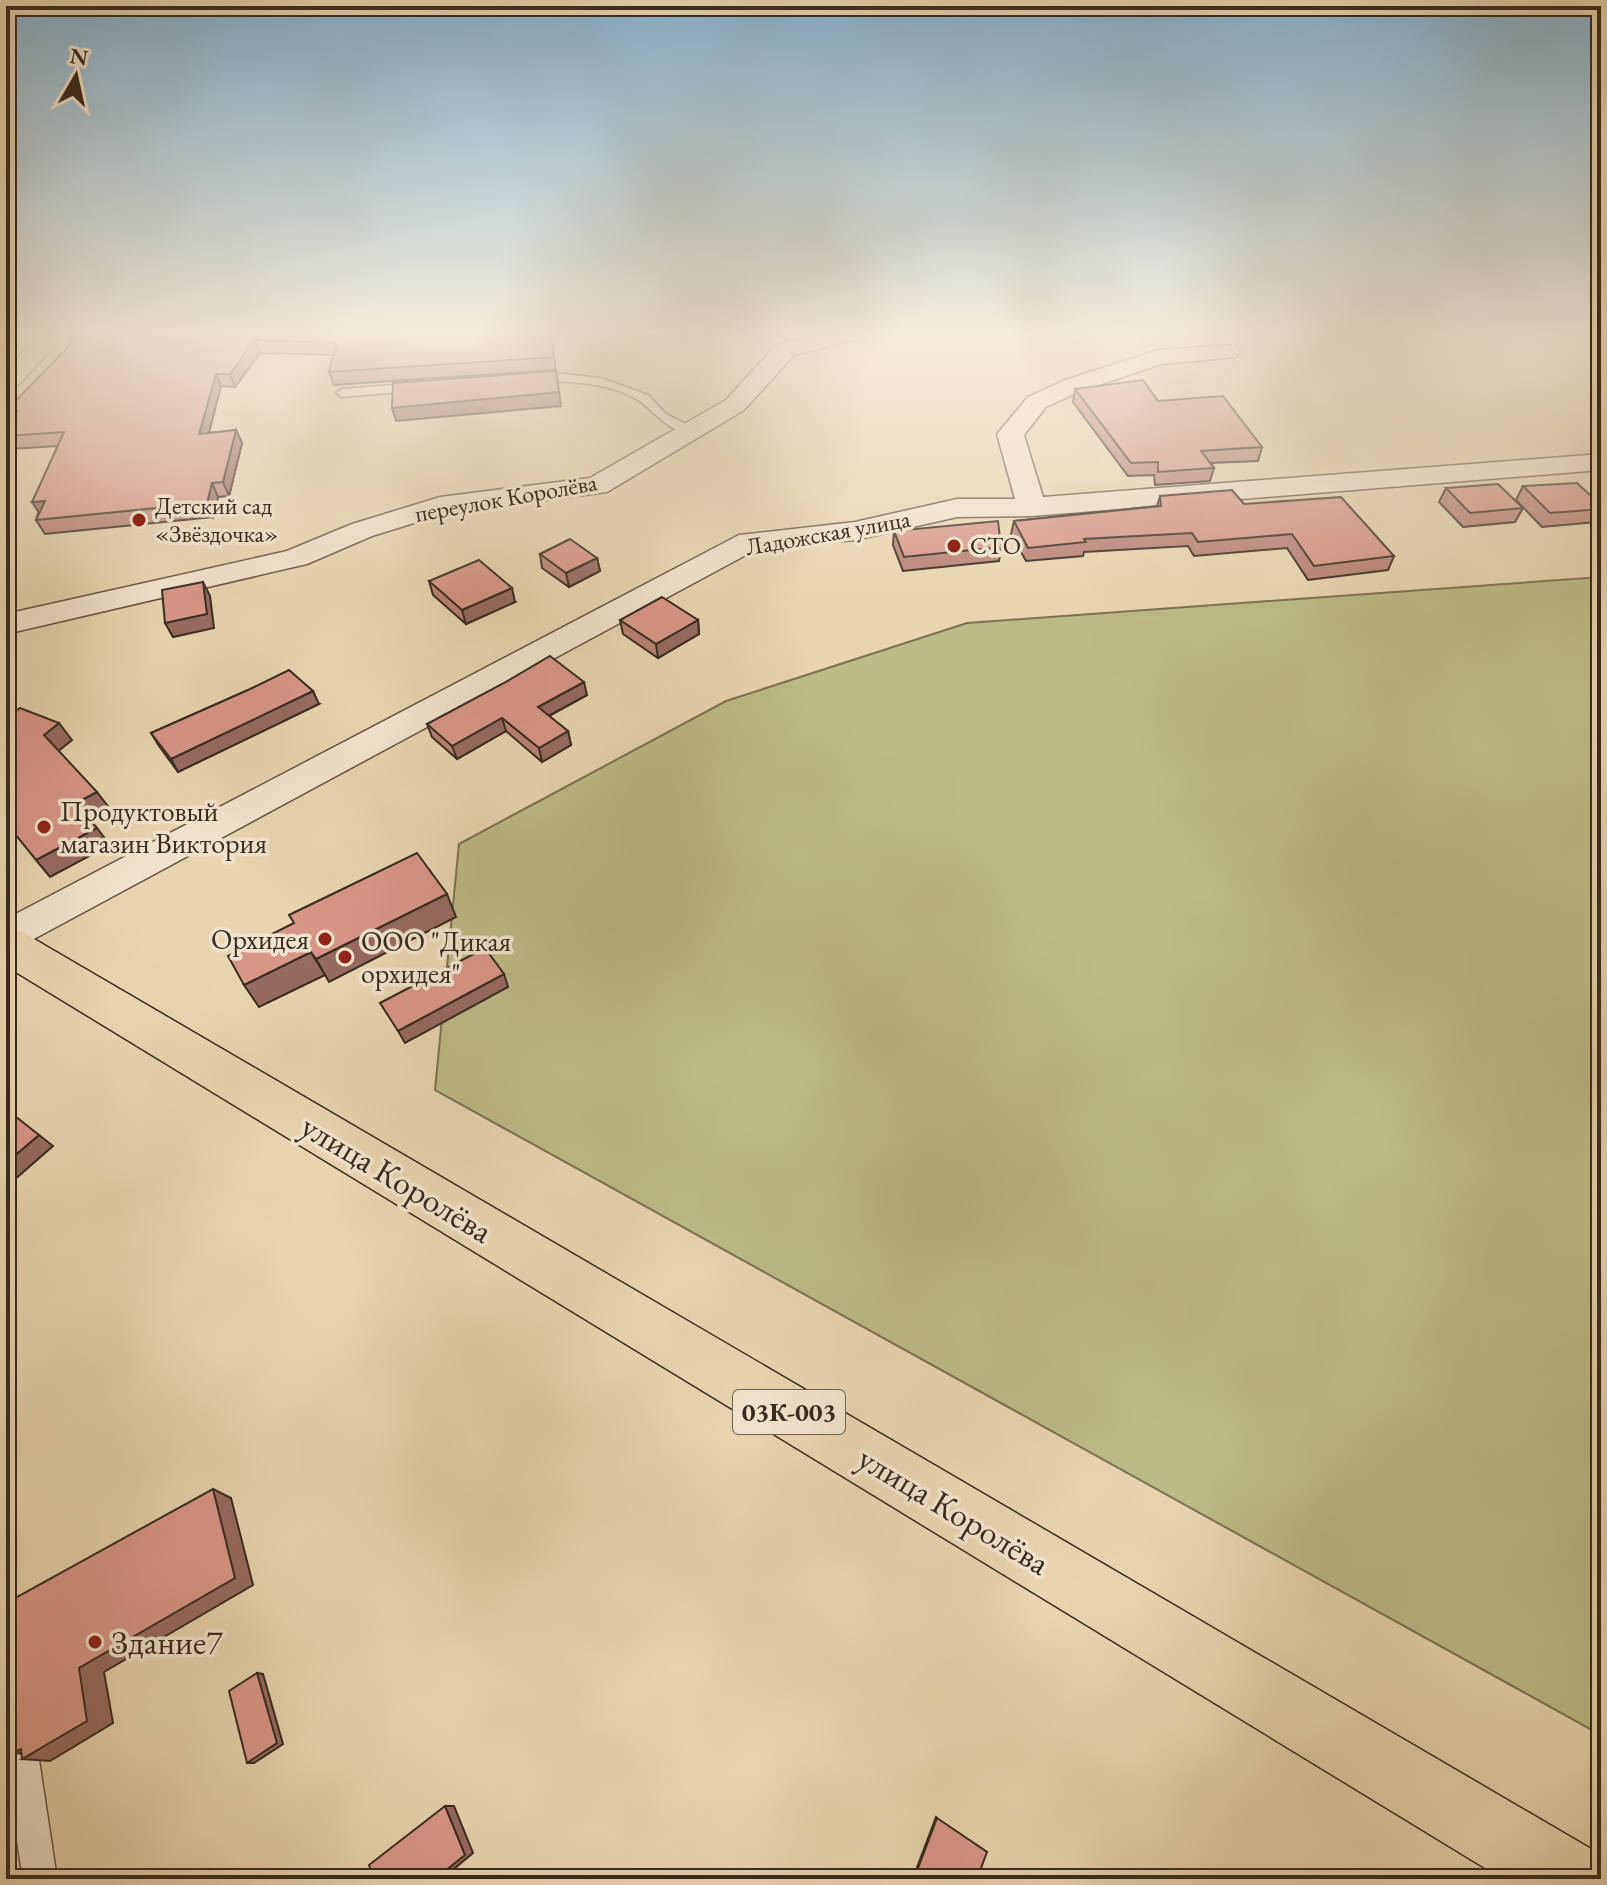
<svg xmlns="http://www.w3.org/2000/svg" width="1607" height="1885" viewBox="0 0 1607 1885" font-family="'EB Garamond',serif">
	<style>
		.green { fill: #bbbb87; stroke: #7a7353; stroke-width: 2 }
		.lines { fill: none; stroke-linecap: round; stroke-linejoin: round }
		.service-casing { stroke: #645543; stroke-width: 3 }
		.minor-casing { stroke: #645543; stroke-width: 3 }
		.primary-casing { stroke: #382b1f; stroke-width: 3 }
		.service { fill: #f1e3cb; fill-rule: evenodd }
		.minor { fill: #f1e3cb; fill-rule: evenodd }
		.primary { fill: #e9d4af; fill-rule: evenodd }
		.wall { fill: #b98274; stroke: #382b1f; stroke-width: 2 }
		.shaded-wall { fill: #966a5e; stroke: #382b1f; stroke-width: 2 }
		.building { fill: #d79787; stroke: #382b1f; stroke-width: 2 }
		.poi-dot { fill: #8f2418; stroke: #f1e3cb; stroke-width: 3 }
		.labels { text-anchor: middle; stroke-width: 7; stroke-linejoin: round; paint-order: stroke }
		.far-street-label { font-size: 24px; fill: #382b1f; stroke: #f1e3cb }
		.far-poi-label { font-size: 24px; fill: #382b1f; stroke: #f1e3cb; text-anchor: start }
		.shield { fill: #f1e3cb; stroke: #706253; stroke-width: 2 }
		.shield-label { font-size: 26px; font-weight: bold; fill: #382b1f }
		.poi-label { font-size: 28px; fill: #382b1f; stroke: #f1e3cb; text-anchor: start }
		.near-street-label { font-size: 34px; fill: #382b1f; stroke: #f1e3cb }
		.near-poi-label { font-size: 34px; fill: #382b1f; stroke: #f1e3cb; text-anchor: start }
	</style>
	<rect width="100%" height="100%" fill="#e9d4af"/>
	<filter id="stains"><feTurbulence type="fractalNoise" baseFrequency=".0025" numOctaves="4"/><feColorMatrix values="0 0 0 0 .2 0 0 0 0 .09 0 0 0 0 .02 0 0 0 .5 -.17"/></filter>
	<radialGradient id="worn" r=".72"><stop offset=".6" stop-color="#630" stop-opacity="0"/><stop offset="1" stop-color="#630" stop-opacity=".3"/></radialGradient>
	<!-- green -->
	<polygon class="green" points="1601,577 1601,1735 435,1090 459,844 726,701 967,623"/>
	<g class="lines">
		<!-- service casing -->
		<g class="service-casing">
			<g id="service">
				<path d="M554 373 601 378 648 395 666 414 698 430C680 443 654 412 641 402 614 382 562 380 530 382L524 378 530 374Z"/>
				<polygon points="418,383 422,384 422,390 342,397 336,393 342,389"/>
				<path d="M19 1717 30 1722 35 1733 57 1879H23C18 1843 0 1753 8 1722Z"/>
			</g>
		</g>
		<!-- minor casing -->
		<g class="minor-casing">
			<g id="minor">
				<polygon points="45,330 70,330 15,388 6,391 6,369"/>
				<polygon points="836,330 875,330 871,335 794,355 744,410 607,492 443,514 372,536 307,564 6,634 6,614 287,551 352,524 440,497 590,478 726,400 776,345"/>
				<polygon points="1227,345 1236,347 1239,352 1236,357 1162,364 1083,390 1046,407 1024,435 1043,497 1601,454 1601,470 1032,516 957,517 855,540 757,549 6,954 6,919 739,535 855,522 957,499 1015,499 997,434 1028,397 1065,380 1159,350"/>
			</g>
		</g>
		<!-- primary casing -->
		<g class="primary-casing">
			<polygon id="primary" points="6,927 22,932 1598,1853 1601,1879 1503,1879 6,966"/>
		</g>
		<!-- service -->
		<use href="#service" class="service"/>
		<!-- minor -->
		<use href="#minor" class="minor"/>
		<!-- primary -->
		<use href="#primary" class="primary"/>
	</g>
	<!-- wall -->
	<g class="wall">
		<polygon points="72,330 582,330 580,336 551,335 556,370 334,385 329,372 334,355 260,353 235,387 221,386 209,433 236,430 242,443 229,496 218,497 213,517 45,534 36,520 58,446 9,449 6,444 6,429 11,421 6,411 72,343 68,334"/>
		<polygon points="647,330 688,330 686,337 648,336"/>
		<polygon points="1379,330 1425,330 1401,339"/>
		<polygon points="1075,389 1158,401 1262,447 1258,461 1211,463 1214,468 1210,481 1155,485 1154,475 1128,476 1073,402"/>
		<polygon points="1523,486 1601,505 1601,515 1596,522 1542,527 1516,500"/>
		<polygon points="1446,488 1523,508 1515,522 1463,527 1439,502"/>
		<polygon points="1160,496 1244,504 1394,556 1388,570 1308,580 1287,548 1194,556 1188,546 1084,552 1083,556 1026,561 1011,534 1014,521 1157,506"/>
		<polygon points="894,531 1001,547 999,561 903,571 893,545"/>
		<polygon points="540,554 597,558 600,571 569,587 542,568"/>
		<polygon points="429,581 515,602 466,624 433,595"/>
		<polygon points="620,620 698,620 699,634 658,658 623,634"/>
		<polygon points="248,690 319,704 178,772 159,746 151,733"/>
		<polygon points="587,695 549,716 568,731 571,745 542,762 506,731 457,759 432,737 427,724"/>
		<polygon points="936,1817 937,1818 915,1879 913,1878"/>
	</g>
	<!-- shaded-wall -->
	<g class="shaded-wall">
		<polygon points="1405,330 1425,330 1401,339"/>
		<polygon points="255,340 260,353 235,387 230,374"/>
		<polygon points="556,371 561,406 396,421 392,408"/>
		<polygon points="216,374 221,386 205,447 199,434"/>
		<polygon points="236,430 242,443 229,496 223,482"/>
		<polygon points="212,483 218,497 213,517 207,503"/>
		<polygon points="45,501 41,516 32,502"/>
		<polygon points="597,558 600,571 569,587 566,573"/>
		<polygon points="203,582 210,596 214,628 173,637 165,623"/>
		<polygon points="512,588 515,602 466,624 462,610"/>
		<polygon points="698,620 699,634 658,658 656,644"/>
		<polygon points="584,682 587,695 541,720 538,707"/>
		<polygon points="313,691 319,704 178,772 171,759"/>
		<polygon points="502,718 506,731 457,759 452,746"/>
		<polygon points="59,723 72,740 57,752 44,735"/>
		<polygon points="568,731 571,745 542,762 539,748"/>
		<polygon points="97,792 110,809 88,820 76,803"/>
		<polygon points="97,828 110,845 50,877 36,860"/>
		<polygon points="447,894 456,917 329,982 316,959"/>
		<polygon points="311,952 325,975 259,1007 244,985"/>
		<polygon points="504,974 508,987 405,1043 398,1031"/>
		<polygon points="39,1135 53,1146 13,1181 6,1176 6,1163"/>
		<polygon points="213,1489 231,1498 253,1585 104,1672 113,1723 50,1761 22,1759 31,1754 13,1753 21,1749 79,1668"/>
		<polygon points="257,1673 263,1674 283,1744 254,1763 247,1763"/>
		<polygon points="445,1806 454,1806 473,1853 442,1879 435,1879"/>
	</g>
	<!-- building -->
	<g class="building">
		<polygon points="72,330 550,330 554,357 329,372 337,343 255,340 230,374 216,374 199,434 236,430 223,482 212,483 207,503 36,520 45,501 32,502 64,432 6,436 6,429 17,411 6,411 81,334 68,334"/>
		<polygon points="556,371 559,392 392,408 393,383"/>
		<polygon points="1143,380 1158,401 1223,396 1262,447 1201,451 1214,468 1158,472 1158,462 1131,463 1075,389"/>
		<polygon points="1577,483 1601,505 1601,509 1550,513 1523,486"/>
		<polygon points="1498,484 1523,508 1470,513 1446,488"/>
		<polygon points="1232,490 1244,504 1341,497 1394,556 1314,566 1292,534 1198,542 1192,533 1084,539 1086,542 1028,548 1014,521 1161,506 1160,496"/>
		<polygon points="998,521 1001,547 904,557 894,531"/>
		<polygon points="570,539 597,558 566,573 540,554"/>
		<polygon points="479,560 512,588 462,610 429,581"/>
		<polygon points="203,582 207,614 165,623 162,590"/>
		<polygon points="662,597 698,620 656,644 620,620"/>
		<polygon points="550,656 584,682 538,707 568,731 539,748 502,718 452,746 427,724 504,683"/>
		<polygon points="289,670 313,691 171,759 151,733 248,690"/>
		<polygon points="20,708 59,723 44,735 97,792 76,803 97,828 36,860 6,823 6,718"/>
		<polygon points="417,853 447,894 316,959 311,952 244,985 228,956 294,923 289,915"/>
		<polygon points="485,948 504,974 398,1031 380,1003"/>
		<polygon points="6,1109 39,1135 6,1163"/>
		<polygon points="213,1489 235,1578 79,1668 87,1721 22,1759 21,1749 13,1753 6,1704 6,1603"/>
		<polygon points="257,1673 277,1743 247,1763 229,1691"/>
		<polygon points="445,1806 465,1855 435,1879 374,1879 369,1865"/>
		<polygon points="937,1818 987,1852 977,1879 914,1879"/>
	</g>
	<!-- sky -->
	<linearGradient id="sky" x2="0" y2="1"><stop stop-color="#88b5d3"/><stop offset="0.56" stop-color="#f5ecdb"/><stop offset="1" stop-color="#f5ecdb" stop-opacity="0"/></linearGradient>
	<rect width="1607" height="594" fill="url(#sky)"/>
	<!-- markers -->
	<g class="poi-dot">
		<circle cx="139" cy="520" r="8"/>
		<circle cx="954" cy="546" r="8"/>
		<circle cx="44" cy="827" r="8"/>
		<circle cx="325" cy="939" r="8"/>
		<circle cx="345" cy="957" r="8"/>
		<circle cx="95" cy="1642" r="8"/>
	</g>
	<g class="labels">
		<!-- far-street labels -->
		<g class="far-street-label">
			<text transform="translate(506 498) rotate(-10)" y="8">переулок Королёва</text>
			<text transform="translate(828 533) rotate(-10)" y="8">Ладожская улица</text>
		</g>
		<!-- far-poi labels -->
		<g class="far-poi-label">
			<text x="155" y="514">Детский сад<tspan x="155" dy="28">«Звёздочка»</tspan></text>
			<text x="970" y="554">СТО</text>
		</g>
		<!-- shield labels -->
		<rect class="shield" x="733" y="1390" width="112" height="44" rx="6"/>
		<g class="shield-label">
			<text x="789" y="1421">03К-003</text>
		</g>
		<!-- poi labels -->
		<g class="poi-label">
			<text x="60" y="821">Продуктовый<tspan x="60" dy="32">магазин Виктория</tspan></text>
			<text x="309" y="949" text-anchor="end">Орхидея</text>
			<text x="361" y="951">ООО "Дикая<tspan x="361" dy="32">орхидея"</tspan></text>
		</g>
		<!-- near-street labels -->
		<g class="near-street-label">
			<text transform="translate(397 1178) rotate(31)" y="12">улица Королёва</text>
			<text transform="translate(954 1510) rotate(31)" y="12">улица Королёва</text>
		</g>
		<!-- near-poi labels -->
		<g class="near-poi-label">
			<text x="111" y="1654">Здание7</text>
		</g>
	</g>
	<!-- margin -->
	<rect width="1607" height="1885" fill="none" stroke="#e9d4af" stroke-width="32"/>
	<rect x="8" y="8" width="1591" height="1869" fill="none" stroke="#382b1f" stroke-width="4"/>
	<rect x="16" y="16" width="1575" height="1853" fill="none" stroke="#382b1f" stroke-width="2"/>
	<!-- north arrow -->
	<g transform="translate(76 76) rotate(9)" stroke="#f1e3cb" stroke-width="6" paint-order="stroke">
	<path d="M0-6L14 30L0 20L-14 30Z" fill="#382b1f"/>
	<text y="-12" font-size="22" font-weight="bold" text-anchor="middle" fill="#382b1f">N</text>
	</g>
	<rect width="100%" height="100%" filter="url(#stains)"/>
	<rect width="100%" height="100%" fill="url(#worn)"/>
</svg>
